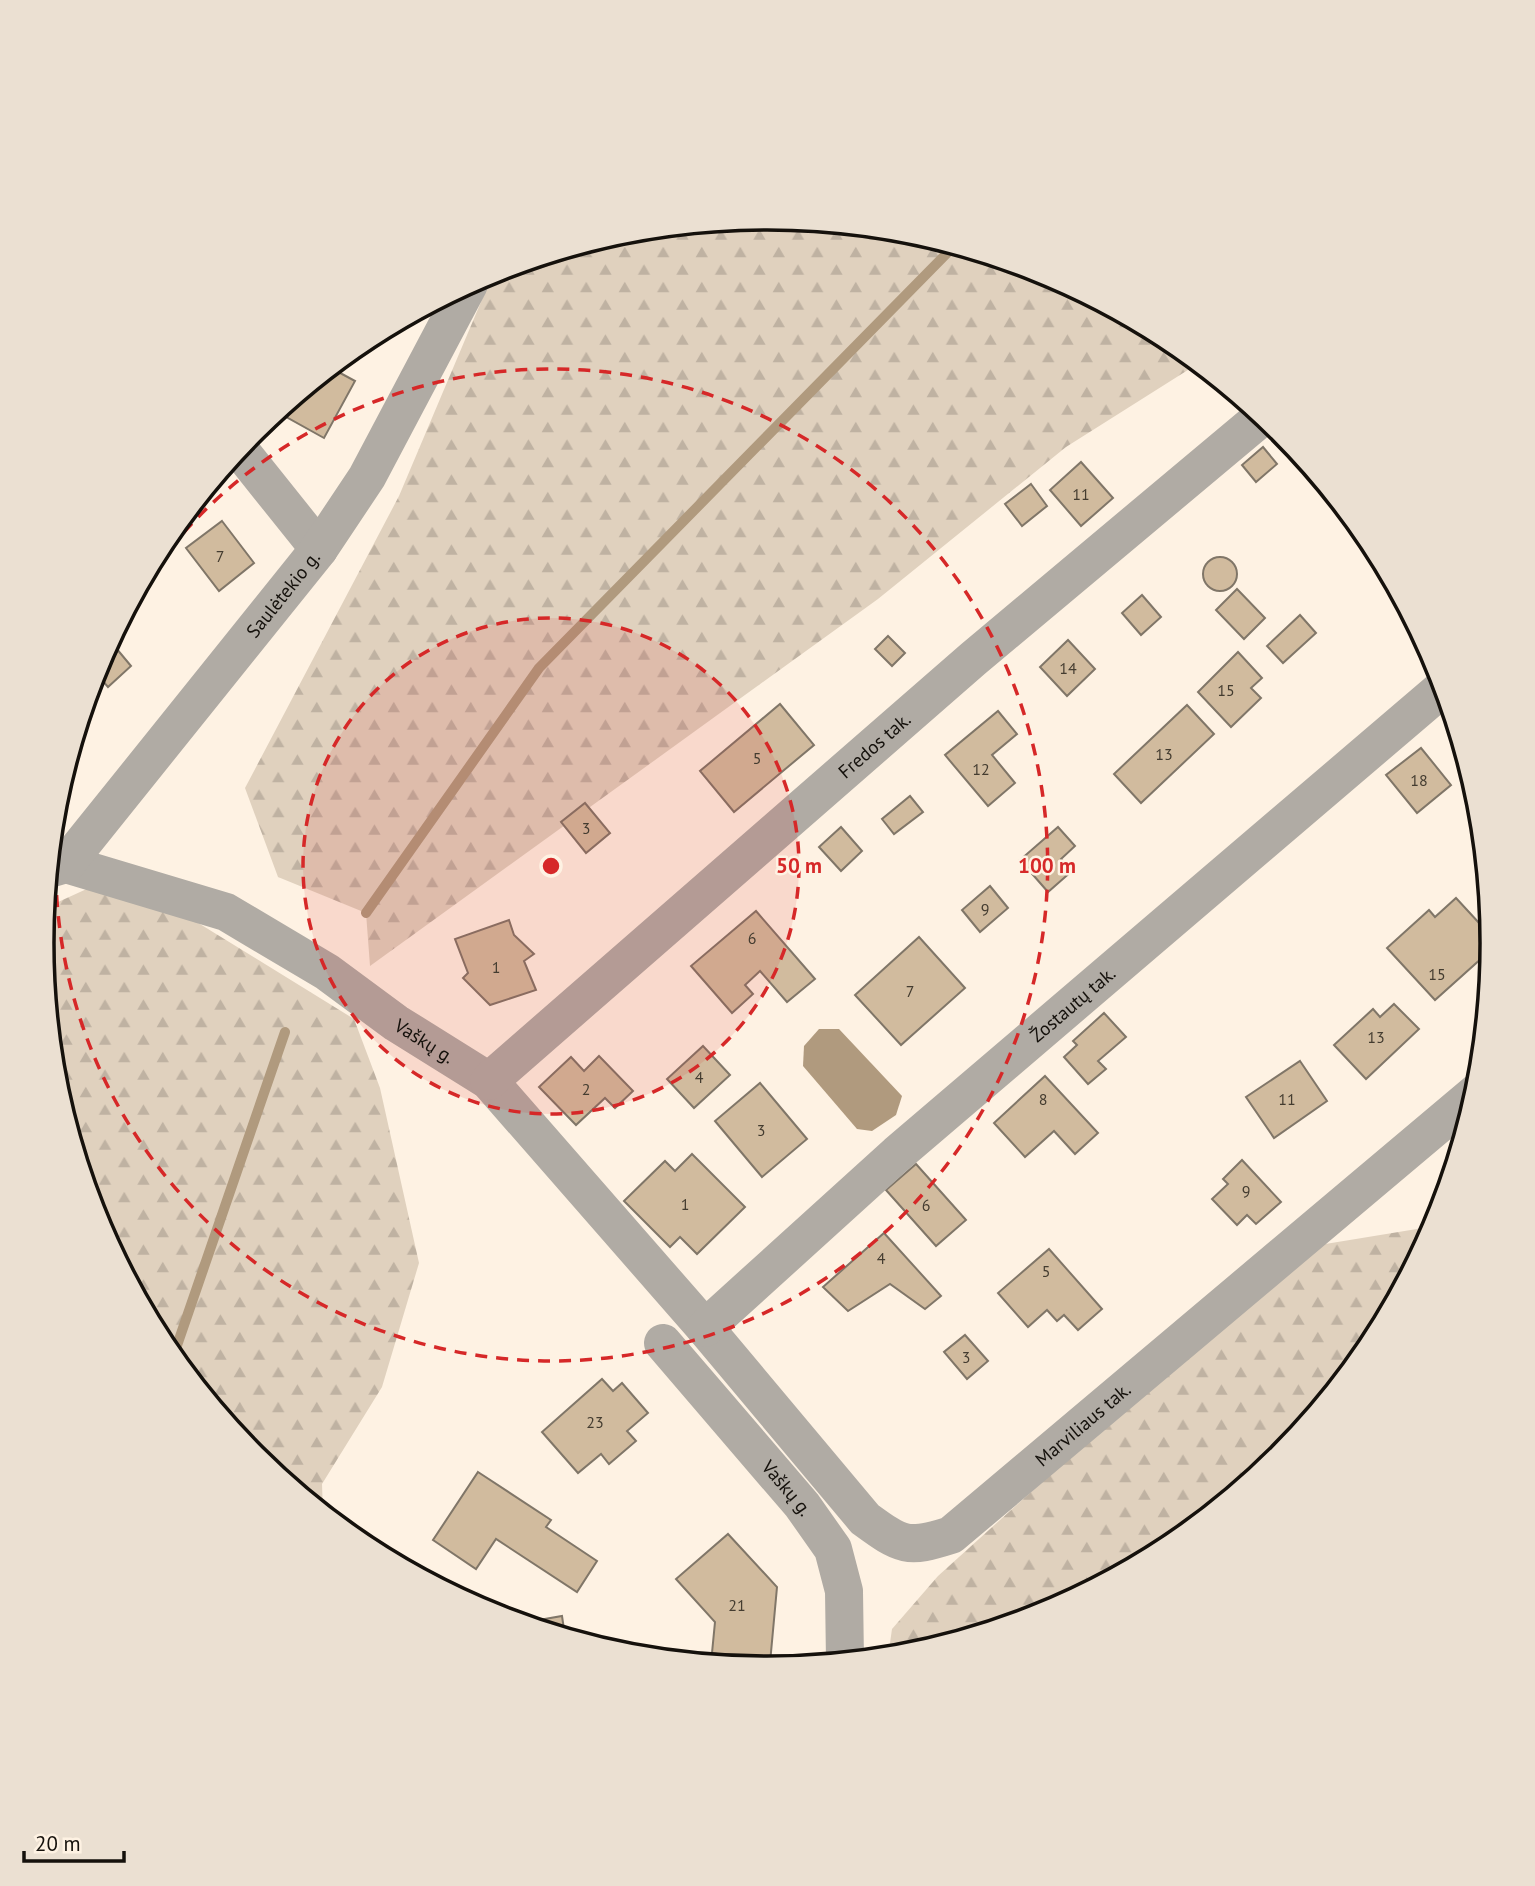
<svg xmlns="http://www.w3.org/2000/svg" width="1535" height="1886" viewBox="0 0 1535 1886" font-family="'PT Sans',sans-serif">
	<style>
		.forest { fill: url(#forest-firs) }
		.water { fill: #b09a7e }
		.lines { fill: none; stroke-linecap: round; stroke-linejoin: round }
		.stream { stroke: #b09a7e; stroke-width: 10 }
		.building { fill: #d1bb9e; stroke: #807668; stroke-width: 2 }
		.street { stroke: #b0aba4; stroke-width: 38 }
		.ring { fill: none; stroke: #d62828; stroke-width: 3.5; stroke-dasharray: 12 9 }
		.labels { text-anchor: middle; stroke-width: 5; stroke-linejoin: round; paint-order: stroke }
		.number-label { font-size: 16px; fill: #443c30 }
		.street-label { font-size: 19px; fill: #15110c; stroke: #fef2e3 }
		.rim { fill: none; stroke: #15110c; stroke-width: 3.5 }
		.centre { fill: #d62828; stroke: #fef2e3; stroke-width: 3.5 }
		.ring-label { font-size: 21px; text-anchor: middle; font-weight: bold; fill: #d62828; stroke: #fef2e3; stroke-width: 5; stroke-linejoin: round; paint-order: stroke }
	</style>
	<defs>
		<pattern id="forest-firs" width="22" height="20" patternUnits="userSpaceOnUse" patternTransform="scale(1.75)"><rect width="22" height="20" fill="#e0d1be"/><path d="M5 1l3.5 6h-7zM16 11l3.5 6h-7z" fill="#bfb2a2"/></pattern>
	</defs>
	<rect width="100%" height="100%" fill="#fef2e3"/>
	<!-- forest -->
	<g class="forest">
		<path d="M768 218C814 222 865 222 911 232 1010 255 1120 299 1199 363L1066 447 878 599 370 966 366 913 278 877 245 788 399 496 489 283 495 271 626 231Z"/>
		<polygon points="91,887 182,913 354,1019 380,1088 419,1263 382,1387 322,1484 323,1512 254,1456 164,1346 97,1220 56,1084 42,943 45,908"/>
		<polygon points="1435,1226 1371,1346 1280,1456 1170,1546 1045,1613 909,1655 888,1657 892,1629 938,1576 1301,1248"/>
	</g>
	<!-- water -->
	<polygon class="water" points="819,1029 839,1029 902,1096 896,1115 872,1131 857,1129 803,1066 804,1046"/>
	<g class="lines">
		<!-- stream -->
		<g class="stream">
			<polyline points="366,913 539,668 955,245"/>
			<polyline points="173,1357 285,1032"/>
		</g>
	</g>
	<!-- building -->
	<g class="building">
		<polygon points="331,368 355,381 324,438 281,414 286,404"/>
		<polygon points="1263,447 1277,464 1256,482 1242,465"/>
		<polygon points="1081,462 1113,498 1081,526 1050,490"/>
		<polygon points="1031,484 1047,506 1022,526 1005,504"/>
		<polygon points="222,521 254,563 219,591 186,548"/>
		<circle cx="1220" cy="574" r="17"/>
		<polygon points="1237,589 1265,618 1244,639 1216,610"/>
		<polygon points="1142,595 1161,617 1141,635 1122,613"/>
		<polygon points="1300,615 1316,633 1283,663 1267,646"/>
		<polygon points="888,636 905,653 892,666 875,649"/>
		<polygon points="1068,640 1095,669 1067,696 1040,667"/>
		<polygon points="111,642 131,666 108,687 95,672"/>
		<polygon points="1238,652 1262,678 1251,688 1261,698 1231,727 1198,692"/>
		<polygon points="780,704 814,745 734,812 700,771"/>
		<polygon points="1187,705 1214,734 1141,803 1114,774"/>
		<polygon points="998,711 1017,734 992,755 1015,783 988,806 945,755"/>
		<polygon points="1421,748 1451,785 1417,813 1386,775"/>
		<polygon points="910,796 923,812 894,834 882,819"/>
		<polygon points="585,803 610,833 586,853 561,822"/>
		<polygon points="841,827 862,851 841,871 819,847"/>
		<polygon points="1058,827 1075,846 1061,859 1072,871 1048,892 1020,860"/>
		<polygon points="990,886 1008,908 980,932 962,910"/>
		<polygon points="1456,898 1492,937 1493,948 1435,1000 1387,948 1429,910 1435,917"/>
		<polygon points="756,911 815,979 787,1002 760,971 745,985 753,994 732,1013 691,966"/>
		<polygon points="509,920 514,935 534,954 524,961 536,990 490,1005 463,978 468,973 455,939"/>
		<polygon points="919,937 965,988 901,1045 855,995"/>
		<polygon points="1394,1004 1419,1029 1366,1079 1334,1045 1373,1009 1380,1017"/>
		<polygon points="1104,1013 1126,1037 1098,1061 1106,1069 1088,1084 1064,1057 1077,1045 1073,1041"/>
		<polygon points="703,1046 730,1075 694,1108 667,1079"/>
		<polygon points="599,1056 633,1091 615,1108 605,1098 576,1125 539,1087 571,1057 584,1071"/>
		<polygon points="1300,1061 1327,1101 1274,1138 1246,1097"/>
		<polygon points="1045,1076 1098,1133 1075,1154 1054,1131 1025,1157 994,1123"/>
		<polygon points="760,1083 807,1139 762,1177 715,1121"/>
		<polygon points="692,1154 745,1207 697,1254 680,1237 670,1247 624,1201 665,1161 675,1171"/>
		<polygon points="1242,1160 1281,1202 1256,1224 1247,1215 1237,1225 1212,1199 1228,1184 1223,1179"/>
		<polygon points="916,1164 966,1220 936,1246 886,1190"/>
		<polygon points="884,1233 941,1296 925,1309 890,1284 848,1311 823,1287"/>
		<polygon points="1049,1249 1102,1309 1078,1330 1064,1315 1057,1321 1047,1310 1028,1327 998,1293"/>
		<polygon points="965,1335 988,1361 967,1379 944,1352"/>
		<polygon points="602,1379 613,1391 622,1383 648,1413 627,1431 636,1441 609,1464 601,1454 578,1473 542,1432"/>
		<polygon points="478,1472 551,1520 546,1527 597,1561 577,1592 496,1539 476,1569 433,1540"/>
		<polygon points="728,1534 777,1587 770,1663 712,1653 715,1622 676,1579"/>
		<polygon points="562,1616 565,1636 522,1623"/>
	</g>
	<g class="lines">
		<!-- street -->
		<g class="street">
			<polyline points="239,449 319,549"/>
			<path id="s1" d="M66 864 226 912 327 972 396 1023 489 1081 705 1328 865 1519C902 1546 907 1549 951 1535L1477 1092"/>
			<path id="s2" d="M49 869 66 864 319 549 367 477 469 284"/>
			<path id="s3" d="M489 1081 973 659 1263 416"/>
			<path id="s4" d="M705 1328 897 1154 1444 687"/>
			<path id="s5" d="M663 1343 802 1505 833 1549 844 1591 845 1661"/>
		</g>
	</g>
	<!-- distance rings -->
	<circle cx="551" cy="866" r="248" fill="#d62828" fill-opacity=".12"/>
	<g class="ring">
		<circle cx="551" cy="866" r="248"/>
		<path d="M133 599A496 496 0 1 1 63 780"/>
	</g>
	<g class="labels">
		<!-- number labels -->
		<g class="number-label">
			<text x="1081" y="500">11</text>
			<text x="220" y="562">7</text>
			<text x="1068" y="674">14</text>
			<text x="1226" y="696">15</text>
			<text x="1164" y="760">13</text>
			<text x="757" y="764">5</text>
			<text x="981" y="775">12</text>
			<text x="1419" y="786">18</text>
			<text x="586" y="834">3</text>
			<text x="985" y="915">9</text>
			<text x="752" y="944">6</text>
			<text x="496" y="973">1</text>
			<text x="1437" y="980">15</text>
			<text x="910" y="997">7</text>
			<text x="1376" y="1043">13</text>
			<text x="699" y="1083">4</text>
			<text x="586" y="1095">2</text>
			<text x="1043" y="1105">8</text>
			<text x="1287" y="1105">11</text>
			<text x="761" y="1136">3</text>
			<text x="1246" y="1197">9</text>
			<text x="685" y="1210">1</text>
			<text x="926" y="1211">6</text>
			<text x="881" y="1264">4</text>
			<text x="1046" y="1277">5</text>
			<text x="966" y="1363">3</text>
			<text x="595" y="1428">23</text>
			<text x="737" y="1611">21</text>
		</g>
		<!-- street labels -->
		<g class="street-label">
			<text dy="7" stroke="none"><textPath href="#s2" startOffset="364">Saulėtekio g.</textPath></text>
			<text dy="7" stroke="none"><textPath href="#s3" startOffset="511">Fredos tak.</textPath></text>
			<text dy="7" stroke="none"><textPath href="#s4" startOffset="490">Žostautų tak.</textPath></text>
			<text dy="7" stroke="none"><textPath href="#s1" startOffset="404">Vaškų g.</textPath></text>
			<text dy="7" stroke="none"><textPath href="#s1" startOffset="1323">Marviliaus tak.</textPath></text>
			<text dy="7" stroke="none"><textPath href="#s5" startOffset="191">Vaškų g.</textPath></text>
		</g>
	</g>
	<!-- crop -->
	<path d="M0 0H1535V1886H0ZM54 943a713 713 0 1 1 1426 0a713 713 0 1 1-1426 0Z" fill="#ebe0d2" fill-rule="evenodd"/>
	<path class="rim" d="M54 943a713 713 0 1 1 1426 0a713 713 0 1 1-1426 0Z"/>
	<circle cx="551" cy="866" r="10" class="centre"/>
	<g class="ring-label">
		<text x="799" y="873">50 m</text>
		<text x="1047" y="873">100 m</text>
	</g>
	<!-- scale -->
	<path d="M24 1851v10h100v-10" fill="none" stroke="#15110c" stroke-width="3.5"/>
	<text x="35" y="1851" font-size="21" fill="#15110c" stroke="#fef2e3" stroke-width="5" paint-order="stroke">20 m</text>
</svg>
